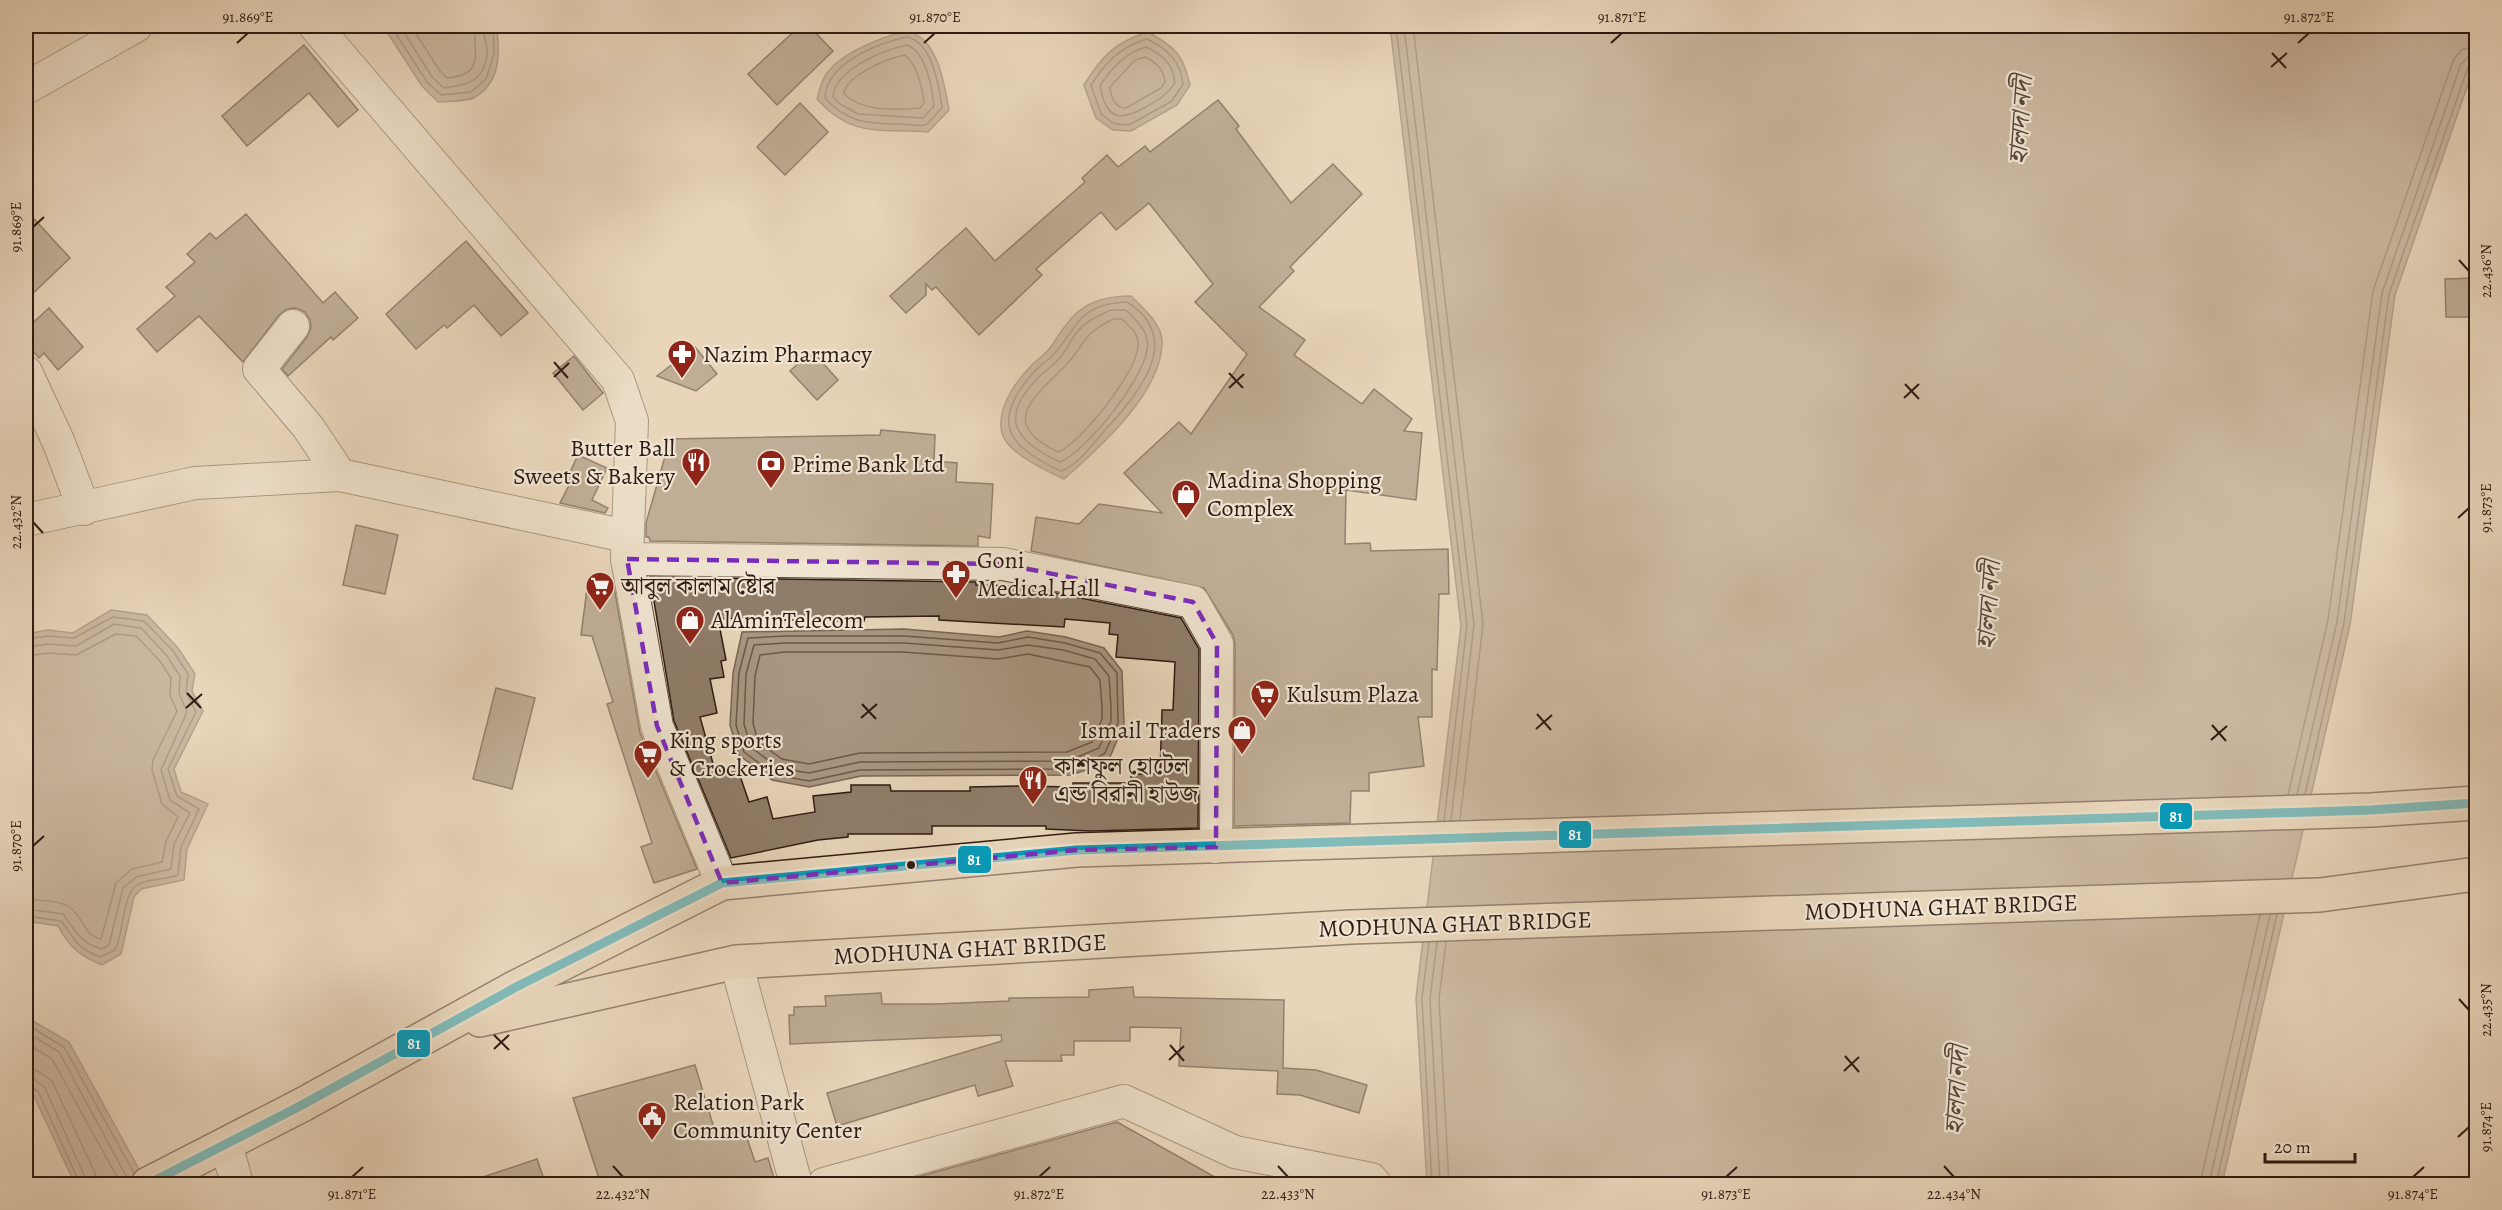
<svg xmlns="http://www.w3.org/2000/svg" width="2502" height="1210" viewBox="0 0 2502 1210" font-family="Alegreya,'Noto Serif Bengali',serif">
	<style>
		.water { fill: #a99681; stroke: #786555; stroke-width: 1.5 }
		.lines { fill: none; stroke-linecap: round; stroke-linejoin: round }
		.shore { stroke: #6c584a; stroke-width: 1.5 }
		.building { fill: #8f7c69; stroke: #2f1b12; stroke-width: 1.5; fill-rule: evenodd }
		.street-casing { stroke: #5d4a3c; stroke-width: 34 }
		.primary-casing { stroke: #2f1b12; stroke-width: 36 }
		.street { stroke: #f0e4d2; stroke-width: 32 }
		.primary { stroke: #e8d5ba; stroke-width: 33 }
		.bus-1-casing { stroke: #f0e4d2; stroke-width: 14 }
		.bus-1 { stroke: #059bbb; stroke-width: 9 }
		.marked { fill: none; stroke: #7b2cbf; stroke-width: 4.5; stroke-dasharray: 12 8; stroke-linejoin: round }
		.ticks { fill: none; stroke: #2f1b12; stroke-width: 2 }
		.bus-dot { fill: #2f1b12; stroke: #f0e4d2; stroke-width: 2 }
		.labels { text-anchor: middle; stroke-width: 4.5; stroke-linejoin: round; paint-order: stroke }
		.poi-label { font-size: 24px; fill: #2f1b12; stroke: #f0e4d2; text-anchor: start }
		.street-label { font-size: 24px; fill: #2f1b12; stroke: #f0e4d2 }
		.water-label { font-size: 26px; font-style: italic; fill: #5a4639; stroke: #f0e4d2 }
		.line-badge { stroke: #f0e4d2; stroke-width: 2 }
		.badge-label { font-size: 16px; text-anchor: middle; font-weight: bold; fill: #fff }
		.neatline { fill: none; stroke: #2f1b12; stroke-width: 2 }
		.ticks-label { font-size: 15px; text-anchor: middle; fill: #2f1b12 }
	</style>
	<rect width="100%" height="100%" fill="#e8d5ba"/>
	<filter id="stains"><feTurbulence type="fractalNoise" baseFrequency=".00333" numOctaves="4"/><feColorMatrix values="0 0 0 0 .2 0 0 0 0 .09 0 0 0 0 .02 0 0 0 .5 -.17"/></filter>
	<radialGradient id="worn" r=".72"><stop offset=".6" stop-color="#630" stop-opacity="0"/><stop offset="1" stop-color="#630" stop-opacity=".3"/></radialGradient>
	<!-- water -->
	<g class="water">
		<path d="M383 26H502L497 30C500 54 500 83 475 97 467 102 448 101 438 102L422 86Z"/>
		<polygon points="1390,26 2476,26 2476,61 2395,295 2350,625 2222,1184 1427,1184 1416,998 1461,626"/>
		<path d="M907 31C938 38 944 83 949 110L928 132C880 128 853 139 817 99 819 92 821 83 825 76 839 53 882 37 907 31Z"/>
		<path d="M1148 32C1175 47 1183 54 1190 85L1177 105 1131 131 1113 130 1096 118 1084 85C1102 56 1115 42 1148 32Z"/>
		<path d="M1131 296C1142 307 1161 323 1162 340 1164 391 1099 448 1064 479 1046 471 1007 453 1002 433 996 410 1015 382 1030 367 1036 360 1045 355 1050 348 1059 336 1066 321 1079 311 1094 299 1112 296 1131 296Z"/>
		<path d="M111 610 147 615 178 648 195 674 192 691 203 711 174 769 181 792 208 804 187 849 184 880 141 889 134 897 121 954 102 965C80 956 69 947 58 926L26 921V634L48 630 73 633Z"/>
		<polygon points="904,629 999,637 1027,631 1066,637 1104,648 1122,671 1124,724 1110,757 1092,768 1071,775 861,776 809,787 772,780 739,755 730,725 733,673 742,632"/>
		<polygon points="26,1017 69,1042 147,1184 75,1184 33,1094 26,1090"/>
	</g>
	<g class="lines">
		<!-- shore -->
		<g class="shore">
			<polyline points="391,26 427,82 441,95 471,92 486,79 494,54 493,26"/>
			<path d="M400 26 432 77 444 88C467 85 484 82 487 54 488 44 482 35 484 26"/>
			<path d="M411 26 440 71 447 78C487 74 472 53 475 26"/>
			<polyline points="1396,26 1467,625 1444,821"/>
			<polyline points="1404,26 1474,625 1451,820"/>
			<polyline points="1413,26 1483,624 1460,820"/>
			<path d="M907 37C933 43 939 86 942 108L926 125C917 126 907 124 898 124 868 124 846 122 825 98 826 63 878 43 907 37Z"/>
			<path d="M1147 39C1168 49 1180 61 1183 84L1172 101 1129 125 1115 124 1101 114 1091 85C1105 63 1121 46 1147 39Z"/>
			<path d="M907 45C926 52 932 88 934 106L923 118 858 114 840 104 833 97C835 69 884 50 907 45Z"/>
			<path d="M1146 47C1163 55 1173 64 1175 83 1167 95 1158 100 1146 107 1118 123 1106 118 1100 86 1111 68 1125 53 1146 47Z"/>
			<path d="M905 55C918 66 922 86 924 103L920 108C895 110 863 112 844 94 845 76 888 58 905 55Z"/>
			<path d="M1145 57C1156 62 1164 69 1165 82L1161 88 1126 108C1114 108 1111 97 1110 87L1135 60Z"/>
			<path d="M1127 302C1186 339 1137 395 1105 430 1093 444 1078 465 1061 471 1008 447 989 423 1033 373 1039 366 1047 361 1053 355 1080 325 1078 304 1127 302Z"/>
			<path d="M1111 310H1126C1134 318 1144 327 1147 339 1155 368 1085 453 1060 462 1012 440 999 416 1040 376 1046 370 1053 366 1058 360 1066 352 1070 341 1076 333 1086 321 1098 316 1111 310Z"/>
			<path d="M1113 319H1122C1128 325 1137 332 1138 341 1143 366 1079 445 1058 452 998 424 1033 398 1064 367 1087 344 1079 336 1113 319Z"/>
			<polygon points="785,636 904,636 998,643 1028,637 1065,643 1100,653 1117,673 1118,723 1105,753 1090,762 1069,769 860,770 809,781 775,775 744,752 736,725 739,673 748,638"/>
			<path d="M26 639 48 636 74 638 113 617 144 621 173 651 188 674 186 692 196 712 168 769 177 796 199 809 181 847 178 875C166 880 147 878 137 885 122 895 124 933 115 950L100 957C73 946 77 940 61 921L26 916"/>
			<polygon points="785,643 904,643 998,650 1028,645 1063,650 1095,659 1109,676 1111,707 1111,721 1099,748 1068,761 860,762 809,773 778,768 751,747 744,724 746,674 754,645"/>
			<polyline points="26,647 48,644 76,646 114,624 141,628 167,656 180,676 179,693 187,712 161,770 170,800 190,813 174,844 171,869 136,877 123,888 109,945 101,949 89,944 78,935 63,914 26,909"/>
			<polygon points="785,652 903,652 998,659 1028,654 1090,667 1100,680 1102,707 1102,719 1092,742 1067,752 860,753 809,764 782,759 758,742 753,723 755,676 760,655"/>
			<path d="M26 656 49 653 76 655 116 634 136 636 160 661 171 678 170 695 177 711 153 760 152 770 162 804 178 817 166 841 162 862 132 869 116 883 101 939C84 936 84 919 72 909 62 900 39 900 26 900"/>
			<polyline points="2297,794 2337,622 2382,293 2461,64 2468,57 2476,55"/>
			<polyline points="2305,794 2344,623 2389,294 2468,67 2476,63"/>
			<polyline points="2288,795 2328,620 2373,291 2453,61 2461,50 2476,46"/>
			<polyline points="1429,942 1422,998 1432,1184"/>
			<polyline points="1437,942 1430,999 1440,1184"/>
			<polyline points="1446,942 1439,999 1449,1184"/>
			<polyline points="26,1024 64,1047 134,1173"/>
			<polyline points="26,1032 59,1052 130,1183"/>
			<polyline points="26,1043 52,1059 121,1184"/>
			<polyline points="26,1068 38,1071 52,1081 95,1173 97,1184"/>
			<polyline points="26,1077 34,1079 45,1088 88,1184"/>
			<polyline points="26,1085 38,1091 80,1184"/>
			<polyline points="2200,1184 2260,915"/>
			<polyline points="2209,1184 2270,915"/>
			<polyline points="2216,1184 2277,914"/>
		</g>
	</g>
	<!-- building -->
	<g class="building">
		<polygon points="800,26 809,26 833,51 777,105 748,74"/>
		<polygon points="304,45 358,110 338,127 309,93 247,146 222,116"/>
		<polygon points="1218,100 1239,126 1236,129 1291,203 1333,164 1362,194 1290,267 1294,271 1259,307 1305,340 1294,355 1362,404 1374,389 1412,419 1404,431 1422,433 1416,500 1346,490 1345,544 1370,543 1371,551 1448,549 1449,594 1439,594 1437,670 1432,669 1432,717 1418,717 1424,766 1369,773 1369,791 1351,791 1350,823 1234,826 1235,644 1233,635 1204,588 1031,551 1036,517 1079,524 1099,504 1162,513 1124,473 1179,422 1191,434 1247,354 1195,302 1213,284 1149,203 1116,230 1101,212 1036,269 1042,275 979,335 936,287 932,290 926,284 926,295 906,313 890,296 966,228 995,261 1085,182 1082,178 1107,155 1118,167 1145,146 1150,152"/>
		<polygon points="800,103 828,132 785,175 757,147"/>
		<polygon points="26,210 70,258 26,300"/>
		<polygon points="246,214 323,303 335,292 358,318 333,340 331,337 288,376 282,369 307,337 311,328 310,320 305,312 296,308 287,309 279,315 243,362 199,316 157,352 137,329 175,296 166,287 195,262 187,254 210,233 216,239"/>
		<polygon points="466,241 528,313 501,336 474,305 447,328 444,325 416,349 386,314"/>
		<polygon points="2476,278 2476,317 2446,317 2445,279"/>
		<polygon points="49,308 83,347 58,370 44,353 39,358 26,343 26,329"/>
		<polygon points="695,347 717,374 696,391 657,376"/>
		<polygon points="812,351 838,380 817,400 790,371"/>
		<polygon points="574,356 603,393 583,410 553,373"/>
		<polygon points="881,430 935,435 934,461 957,463 956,482 993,484 990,538 978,536 978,546 650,541 649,537 646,537 646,523 670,439 880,435"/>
		<polygon points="578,455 607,468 592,500 608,508 605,513 560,503 570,483 566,481"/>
		<polygon points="356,525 398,535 385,594 343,585"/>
		<path d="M650 577 976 582V585L1020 586 1181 618 1199 649 1198 828 1091 831 1046 829V826H932V834H848V837L818 840 731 858 674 721ZM939 616V620L1064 627 1065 619 1110 623 1109 634 1118 635 1116 657 1175 662 1173 710H1162L1160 774H1131V783H1073V787L1021 786 970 787V791H891L890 785H851V792L813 796 815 812 773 819 767 797 749 802 738 770 722 776 718 765 714 767 700 717 717 713 710 679 724 677 721 661 726 660 718 619 773 617V620L864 621 865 617Z"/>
		<polygon points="588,581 614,587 640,733 697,869 654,883 641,847 652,843 607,704 613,702 592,636 581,635"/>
		<polygon points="496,688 535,698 512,789 473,779"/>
		<polygon points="1133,987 1134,997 1284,1000 1283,1068 1316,1070 1367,1085 1359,1113 1300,1095 1277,1094 1278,1071 1179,1066 1181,1028 1130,1027 1130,1041 1074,1041 1074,1055 1061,1055 1062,1061 1005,1061 1013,1086 978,1096 975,1085 837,1126 827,1093 1002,1041 1001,1035 790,1044 789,1015 794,1015 794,1007 826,1006 825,996 881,993 882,1004 936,1004 1009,1001 1009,998 1089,997 1089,990"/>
		<polygon points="695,1065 717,1138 744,1129 755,1162 768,1158 776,1185 601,1185 573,1098"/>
		<polygon points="1117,1122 1229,1185 911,1185 910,1179"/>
		<polygon points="537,1159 546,1185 474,1185 474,1180"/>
	</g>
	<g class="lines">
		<!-- street casing -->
		<g class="street-casing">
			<g id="street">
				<polyline points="315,26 618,380 632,421 627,559 657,726 722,883"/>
				<polyline points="26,88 136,26"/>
				<polyline points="293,326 259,369 308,427 340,475"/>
				<polyline points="26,372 59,443 84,509"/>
				<polyline points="26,520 195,483 340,475 626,536"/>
				<polyline points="627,559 1003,564 1193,602 1217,644 1216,847"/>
				<polyline points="736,962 796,1184"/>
				<polyline points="226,1144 237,1184"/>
				<polyline points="824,1184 1124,1101 1235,1152 1371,1179 1375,1184"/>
			</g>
		</g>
		<!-- primary casing -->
		<g class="primary-casing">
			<g id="primary">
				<polyline points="480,1020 736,962 1351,927 2320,895 2476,874"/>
				<polyline points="148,1184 302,1105 516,987 722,883 1077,850 2371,810 2476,803"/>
			</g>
		</g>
		<!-- street -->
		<use href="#street" class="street"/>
		<!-- primary -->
		<use href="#primary" class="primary"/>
		<!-- bus-1 casing -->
		<g class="bus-1-casing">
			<polyline id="bus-1" points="148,1184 302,1105 516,987 722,883 1077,850 2371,810 2476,803"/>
		</g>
		<!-- bus-1 -->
		<use href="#bus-1" class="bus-1"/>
	</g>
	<!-- marked area -->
	<path d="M0 0H2502V1210H0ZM627 559 1003 564 1193 602 1217 644 1216 847 1077 850 722 883 657 726Z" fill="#e8d5ba" fill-opacity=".55" fill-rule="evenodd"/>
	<path class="marked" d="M627 559 1003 564 1193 602 1217 644 1216 847 1077 850 722 883 657 726Z"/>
	<!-- ticks -->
	<path class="ticks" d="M237 43 248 33M924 43 935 33M1611 43 1622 33M2298 43 2309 33M2272 53 2286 68M2271 67 2287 53M33 227 44 217M2459 260 2469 271M554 362 568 378M1229 373 1243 388M554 377 569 363M1905 384 1919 399M1229 388 1244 374M1904 398 1919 384M2458 518 2469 508M33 522 43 533M187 693 201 708M862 704 876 719M186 708 202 694M1537 714 1551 730M861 718 877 704M2212 725 2226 741M1536 729 1552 715M2211 740 2227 726M33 846 44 836M2459 999 2469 1010M494 1035 509 1050M1170 1045 1184 1061M494 1049 509 1035M1845 1056 1859 1072M1169 1060 1184 1046M1844 1071 1859 1057M2458 1137 2469 1127M613 1166 623 1177M1278 1166 1288 1177M1944 1166 1954 1177M352 1177 363 1167M1039 1177 1050 1167M1726 1177 1737 1167M2413 1177 2424 1167"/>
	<!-- icons -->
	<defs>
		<g id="pharmacy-pin" transform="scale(1.5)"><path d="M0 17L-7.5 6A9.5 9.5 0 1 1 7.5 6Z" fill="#8f2418" stroke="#f0e4d2"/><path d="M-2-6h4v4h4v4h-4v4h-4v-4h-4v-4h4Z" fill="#fff"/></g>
		<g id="restaurant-pin" transform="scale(1.5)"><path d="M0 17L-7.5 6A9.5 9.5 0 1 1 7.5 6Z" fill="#8f2418" stroke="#f0e4d2"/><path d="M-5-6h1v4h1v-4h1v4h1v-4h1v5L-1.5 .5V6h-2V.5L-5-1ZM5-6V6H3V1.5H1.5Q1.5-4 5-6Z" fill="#fff"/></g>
		<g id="bank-pin" transform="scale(1.5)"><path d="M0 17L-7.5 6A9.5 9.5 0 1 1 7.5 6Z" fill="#8f2418" stroke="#f0e4d2"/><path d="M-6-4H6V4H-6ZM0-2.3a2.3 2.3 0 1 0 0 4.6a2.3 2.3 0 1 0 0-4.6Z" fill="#fff"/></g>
		<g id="shop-pin" transform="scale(1.5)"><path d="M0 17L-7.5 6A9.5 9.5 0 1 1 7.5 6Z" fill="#8f2418" stroke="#f0e4d2"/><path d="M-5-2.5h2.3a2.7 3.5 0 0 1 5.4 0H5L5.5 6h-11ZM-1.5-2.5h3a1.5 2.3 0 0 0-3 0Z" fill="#fff"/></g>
		<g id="supermarket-pin" transform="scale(1.5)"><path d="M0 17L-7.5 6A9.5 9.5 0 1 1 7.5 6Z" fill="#8f2418" stroke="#f0e4d2"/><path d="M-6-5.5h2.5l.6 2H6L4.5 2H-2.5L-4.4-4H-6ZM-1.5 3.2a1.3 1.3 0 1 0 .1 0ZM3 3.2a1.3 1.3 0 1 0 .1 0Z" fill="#fff"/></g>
		<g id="civic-pin" transform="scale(1.5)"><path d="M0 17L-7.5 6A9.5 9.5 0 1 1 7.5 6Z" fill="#8f2418" stroke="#f0e4d2"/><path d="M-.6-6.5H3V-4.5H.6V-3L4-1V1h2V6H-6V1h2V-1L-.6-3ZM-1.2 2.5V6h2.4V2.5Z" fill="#fff"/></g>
	</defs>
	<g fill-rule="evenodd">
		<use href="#pharmacy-pin" x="682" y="354"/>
		<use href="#restaurant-pin" x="696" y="462"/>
		<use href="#bank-pin" x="771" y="464"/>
		<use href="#shop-pin" x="1186" y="494"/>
		<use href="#pharmacy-pin" x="956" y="574"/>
		<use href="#supermarket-pin" x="600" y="586"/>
		<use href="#shop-pin" x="690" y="620"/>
		<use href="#supermarket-pin" x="1265" y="694"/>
		<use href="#shop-pin" x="1242" y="730"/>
		<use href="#supermarket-pin" x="648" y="754"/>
		<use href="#restaurant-pin" x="1033" y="780"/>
		<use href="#civic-pin" x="652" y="1116"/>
	</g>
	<!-- markers -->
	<circle class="bus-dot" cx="911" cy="865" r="5"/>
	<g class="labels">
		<!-- poi labels -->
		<g class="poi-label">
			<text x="703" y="362">Nazim Pharmacy</text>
			<text x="675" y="456" text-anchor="end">Butter Ball<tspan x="675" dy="28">Sweets &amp; Bakery</tspan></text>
			<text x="792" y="472">Prime Bank Ltd</text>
			<text x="1207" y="488">Madina Shopping<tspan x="1207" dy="28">Complex</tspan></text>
			<text x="977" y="568">Goni<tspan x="977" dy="28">Medical Hall</tspan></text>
			<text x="621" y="594">আবুল কালাম ষ্টোর</text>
			<text x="711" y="628">AlAminTelecom</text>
			<text x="1286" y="702">Kulsum Plaza</text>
			<text x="1221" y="738" text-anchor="end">Ismail Traders</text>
			<text x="669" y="748">King sports<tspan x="669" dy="28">&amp; Crockeries</tspan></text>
			<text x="1054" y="774">কাশফুল হোটেল<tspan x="1054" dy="28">এন্ড বিরানী হাউজ</tspan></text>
			<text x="673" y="1110">Relation Park<tspan x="673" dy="28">Community Center</tspan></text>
		</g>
		<!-- street labels -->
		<g class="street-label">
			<text transform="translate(1941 907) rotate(-2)" y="8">MODHUNA GHAT BRIDGE</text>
			<text transform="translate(1455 924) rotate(-2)" y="8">MODHUNA GHAT BRIDGE</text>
			<text transform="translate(970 949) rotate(-3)" y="8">MODHUNA GHAT BRIDGE</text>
		</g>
		<!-- water labels -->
		<g class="water-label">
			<text transform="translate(2020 120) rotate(-86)" y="9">হালদা নদী</text>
			<text transform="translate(1988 605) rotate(-86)" y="9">হালদা নদী</text>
			<text transform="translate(1956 1090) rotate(-86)" y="9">হালদা নদী</text>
		</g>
	</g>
	<g class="line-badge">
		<rect x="2159" y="802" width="34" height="28" rx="6" fill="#059bbb"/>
		<rect x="1558" y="820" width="34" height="29" rx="6" fill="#059bbb"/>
		<rect x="957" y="845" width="35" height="29" rx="6" fill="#059bbb"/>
		<rect x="396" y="1029" width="35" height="29" rx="6" fill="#059bbb"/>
	</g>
	<g class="badge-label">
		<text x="2176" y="822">81</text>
		<text x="1575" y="840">81</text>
		<text x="974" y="865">81</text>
		<text x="414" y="1049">81</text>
	</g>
	<!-- margin -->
	<rect width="2502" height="1210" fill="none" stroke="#e8d5ba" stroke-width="66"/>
	<!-- scale -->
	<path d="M2265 1153v9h90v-9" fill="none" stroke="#2f1b12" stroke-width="3"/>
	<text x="2274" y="1153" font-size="18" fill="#2f1b12" stroke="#f0e4d2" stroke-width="4.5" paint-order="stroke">20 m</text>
	<rect x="33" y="33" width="2436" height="1144" class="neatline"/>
	<g class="ticks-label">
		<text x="248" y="22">91.869°E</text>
		<text x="935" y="22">91.870°E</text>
		<text x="1622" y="22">91.871°E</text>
		<text x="2309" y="22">91.872°E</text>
		<text transform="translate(16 227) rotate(-90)" y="5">91.869°E</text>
		<text transform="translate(2486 271) rotate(-90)" y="5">22.436°N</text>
		<text transform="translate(2486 508) rotate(-90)" y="5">91.873°E</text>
		<text transform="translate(16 522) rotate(-90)" y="5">22.432°N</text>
		<text transform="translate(16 846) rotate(-90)" y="5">91.870°E</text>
		<text transform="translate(2486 1010) rotate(-90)" y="5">22.435°N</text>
		<text transform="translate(2486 1127) rotate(-90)" y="5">91.874°E</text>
		<text x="352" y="1199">91.871°E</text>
		<text x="623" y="1199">22.432°N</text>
		<text x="1039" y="1199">91.872°E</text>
		<text x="1288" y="1199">22.433°N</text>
		<text x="1726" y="1199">91.873°E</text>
		<text x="1954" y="1199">22.434°N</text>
		<text x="2413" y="1199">91.874°E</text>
	</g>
	<rect width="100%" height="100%" filter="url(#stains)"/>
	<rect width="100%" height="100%" fill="url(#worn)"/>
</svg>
